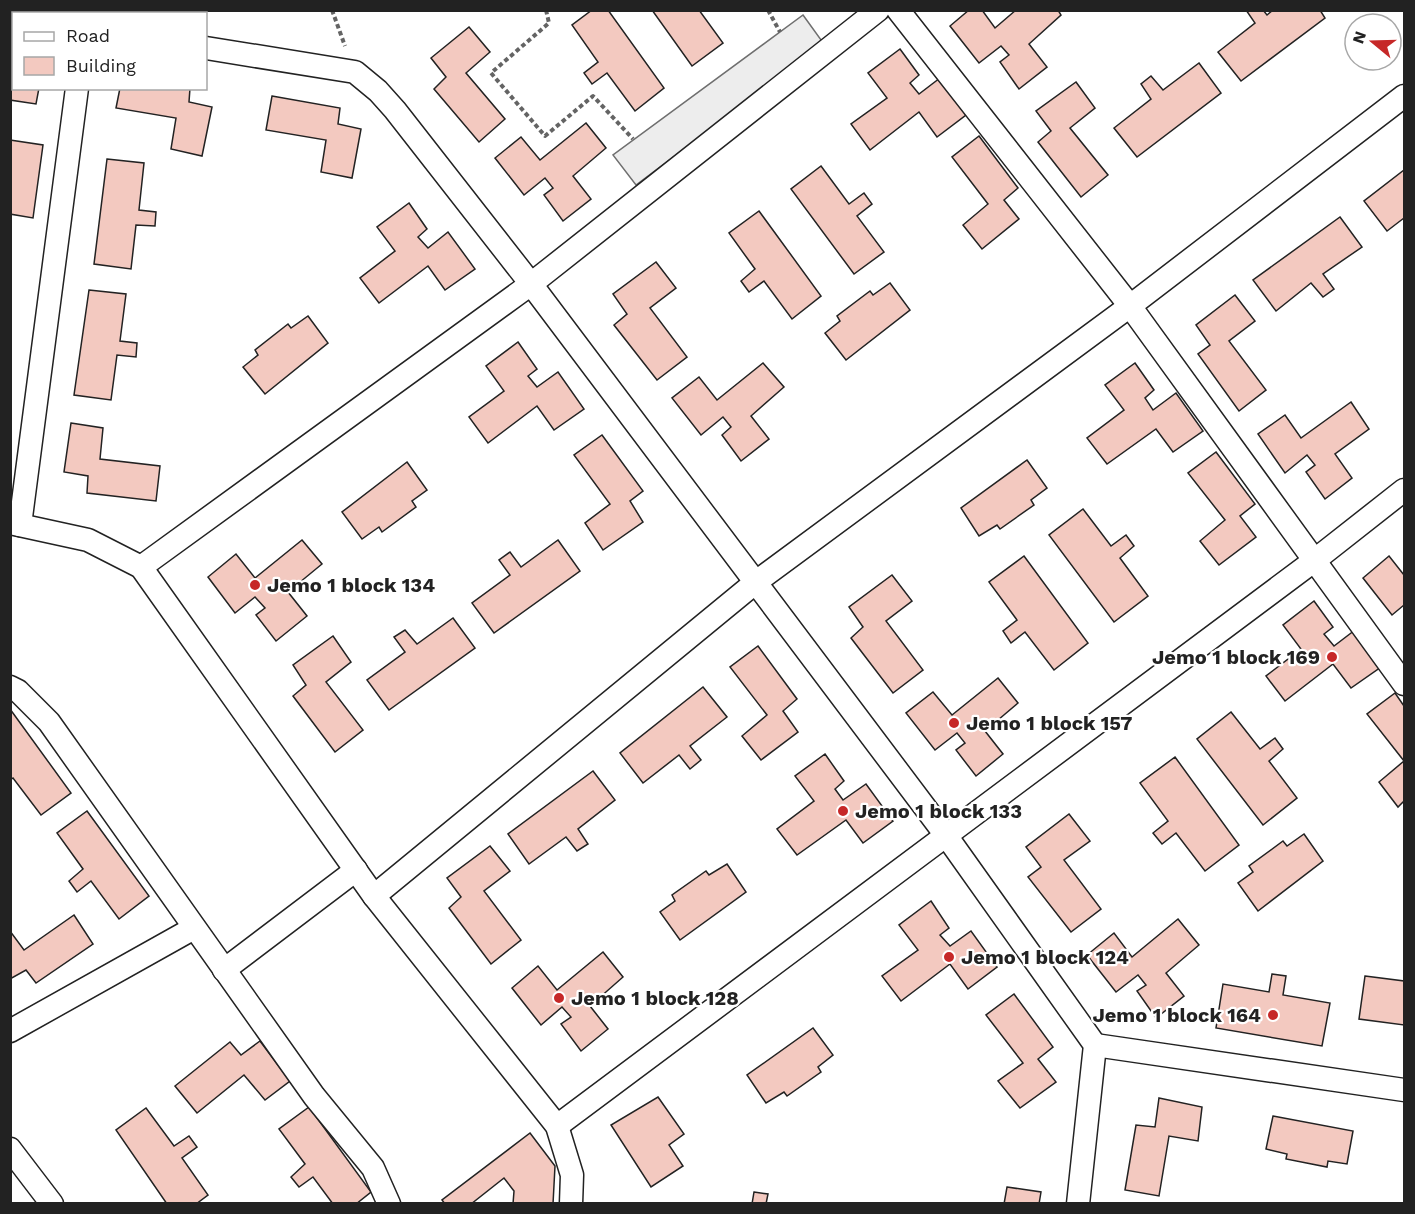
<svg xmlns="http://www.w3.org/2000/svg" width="1415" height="1214" viewBox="0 0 1415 1214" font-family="'Work Sans',sans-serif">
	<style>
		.parking { fill: #ededed; stroke: #6f6f6f; stroke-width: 1.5 }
		.building { fill: #f3c9c0; stroke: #222; stroke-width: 1.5 }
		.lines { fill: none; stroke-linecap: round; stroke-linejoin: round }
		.minor-casing { stroke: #222; stroke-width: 25 }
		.path { stroke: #646464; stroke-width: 4; stroke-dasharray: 4.5 3; stroke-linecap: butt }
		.minor { stroke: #fff; stroke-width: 22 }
		.poi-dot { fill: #c62828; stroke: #fff; stroke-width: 2 }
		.labels { text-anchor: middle; stroke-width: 4.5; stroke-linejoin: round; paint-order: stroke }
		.poi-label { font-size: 20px; font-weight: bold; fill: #222; stroke: #fff; text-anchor: start }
	</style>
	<rect width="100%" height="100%" fill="#fff"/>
	<!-- parking -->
	<polygon class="parking" points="803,15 824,44 636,185 613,155"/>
	<!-- building -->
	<g class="building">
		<polygon points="592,10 608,10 664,88 635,111 607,73 592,84 584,73 598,62 572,25"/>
		<polygon points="652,10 699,10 723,43 692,66"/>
		<polygon points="969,10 982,10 995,28 1016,10 1058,10 1061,15 1029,44 1047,67 1019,89 1000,62 1009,55 1001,46 979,63 950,26"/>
		<polygon points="1246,10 1263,10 1267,15 1273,10 1320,10 1325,18 1241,81 1218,52 1255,23"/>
		<polygon points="469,27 490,52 466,73 505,119 479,142 434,89 446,77 431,58"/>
		<polygon points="900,49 919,75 910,83 919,94 940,78 966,115 937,137 919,112 870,150 851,124 887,98 868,73"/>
		<polygon points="10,62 14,62 14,88 39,88 36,104 10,100"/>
		<polygon points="1199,63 1221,93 1137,157 1114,128 1151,99 1141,84 1151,76 1163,90"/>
		<polygon points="1076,82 1095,108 1070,128 1108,175 1081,197 1038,142 1051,131 1036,111"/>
		<polygon points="120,88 190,88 189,102 212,107 202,156 171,149 176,118 116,108"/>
		<polygon points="272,96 340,108 338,124 361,129 352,178 321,172 326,140 266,130"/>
		<polygon points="586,123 606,148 573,176 591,199 563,221 544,195 553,188 545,178 524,195 495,158 521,137 540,160"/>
		<polygon points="979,136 1018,188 1004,200 1019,219 982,249 963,225 988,204 952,157"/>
		<polygon points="10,140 43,145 33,218 10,214"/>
		<polygon points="107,159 144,163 139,210 156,212 155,226 136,225 131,269 94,264"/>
		<polygon points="821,166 849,204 864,193 872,204 857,216 884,252 854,274 791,189"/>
		<polygon points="1404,170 1404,218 1387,231 1364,201"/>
		<polygon points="409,203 427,229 418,237 428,248 448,232 475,269 445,290 428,266 379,303 360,278 395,251 377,227"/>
		<polygon points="759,211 821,296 792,319 764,281 749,292 741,281 755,269 729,233"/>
		<polygon points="1340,217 1362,247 1323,274 1334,289 1323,297 1311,283 1276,311 1253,280"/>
		<polygon points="656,262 676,288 650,308 687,357 657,380 614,325 627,314 613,294"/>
		<polygon points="890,283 910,310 846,360 825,333 840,321 837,316 870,291 873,295"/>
		<polygon points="89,290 126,294 120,341 137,343 136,357 117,355 111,400 74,395"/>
		<polygon points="1235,295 1255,321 1229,341 1266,390 1239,411 1198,354 1210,345 1196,325"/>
		<polygon points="308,316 328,343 265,394 243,367 258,355 255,350 288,324 291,328"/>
		<polygon points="518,342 537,369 528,376 537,387 558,372 584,409 554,430 537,406 488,443 469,417 504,391 486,366"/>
		<polygon points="763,363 784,387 751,416 769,439 741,461 722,435 731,427 723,417 701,435 672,398 699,377 717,400"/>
		<polygon points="1135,363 1154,390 1145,398 1153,410 1176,393 1203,431 1173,452 1156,429 1107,464 1087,438 1124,410 1105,385"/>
		<polygon points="1351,402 1369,429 1335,454 1352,478 1325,499 1306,472 1315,465 1307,455 1285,473 1258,434 1285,415 1301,438"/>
		<polygon points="71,423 103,428 100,459 160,466 156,501 87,493 88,476 64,472"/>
		<polygon points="602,435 643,491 630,501 643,522 603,550 585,523 610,504 574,455"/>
		<polygon points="1216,452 1255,504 1240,516 1256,537 1219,565 1200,541 1225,520 1188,473"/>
		<polygon points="1027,460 1047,488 1031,500 1034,505 1000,529 997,525 979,536 961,508"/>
		<polygon points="407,462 427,490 412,501 416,507 382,532 379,527 362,539 342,512"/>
		<polygon points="1083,509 1111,546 1126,535 1134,546 1120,558 1148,596 1114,622 1049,535"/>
		<polygon points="302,540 322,564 288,592 307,616 276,641 256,615 265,608 255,597 235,613 208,577 236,554 255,578"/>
		<polygon points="558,540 580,571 494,633 472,603 510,575 499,560 510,552 521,567"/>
		<polygon points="1024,556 1088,643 1054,670 1025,632 1011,643 1003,631 1017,620 989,582"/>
		<polygon points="1389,556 1404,575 1404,605 1392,615 1363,578"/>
		<polygon points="892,575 912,601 886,621 923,670 893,693 851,638 863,627 849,607"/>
		<polygon points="1314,601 1333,627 1324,634 1334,646 1355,630 1381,667 1351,688 1333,664 1285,701 1266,676 1301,649 1283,625"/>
		<polygon points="453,618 475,648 389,710 367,680 405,652 394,637 405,630 417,644"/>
		<polygon points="333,636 351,662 326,682 363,730 335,752 293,696 306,685 293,665"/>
		<polygon points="758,646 797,699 783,711 798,732 761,760 742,736 767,715 730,667"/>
		<polygon points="998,678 1018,703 985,731 1003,754 976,776 956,750 965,743 957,733 935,750 906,713 933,692 952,715"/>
		<polygon points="703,687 727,717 690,746 701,760 690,769 679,755 643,783 620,753"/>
		<polygon points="1395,693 1404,706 1404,801 1398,807 1379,782 1404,761 1367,714"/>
		<polygon points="10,709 71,793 41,815 13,778 10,780"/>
		<polygon points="1231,712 1260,749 1275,738 1283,749 1269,761 1297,798 1263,825 1197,739"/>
		<polygon points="825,754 844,781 835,789 843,800 866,784 893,821 863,843 846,820 797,855 777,829 814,801 795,776"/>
		<polygon points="1175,757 1239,845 1205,871 1176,833 1162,844 1153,833 1168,821 1140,783"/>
		<polygon points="593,771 615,800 578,829 588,844 577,851 566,837 529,864 508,834"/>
		<polygon points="87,811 149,896 119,919 91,881 77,892 69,881 83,869 57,833"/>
		<polygon points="1069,814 1090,841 1064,860 1101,909 1071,932 1028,877 1041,867 1026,847"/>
		<polygon points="1304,834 1323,861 1258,911 1238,883 1253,872 1249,866 1283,841 1287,846"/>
		<polygon points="490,846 510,871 484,891 521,940 491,964 449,908 461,897 447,878"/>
		<polygon points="727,864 746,892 680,940 660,912 675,901 672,895 706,871 709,875"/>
		<polygon points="931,901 949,928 940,935 950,946 971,931 997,967 968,989 950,964 901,1001 882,976 918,950 899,925"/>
		<polygon points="74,915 93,944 36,983 26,970 10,979 10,931 24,950"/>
		<polygon points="1178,919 1199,945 1166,973 1184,996 1156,1018 1137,991 1146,985 1138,975 1116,992 1087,955 1114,933 1132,957"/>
		<polygon points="603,952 623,977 590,1006 608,1029 581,1051 561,1024 571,1017 562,1007 541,1025 512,988 538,966 557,990"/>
		<polygon points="1272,974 1286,976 1283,995 1330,1003 1322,1046 1216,1028 1223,984 1269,992"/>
		<polygon points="1365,976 1404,981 1404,1025 1359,1019"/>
		<polygon points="1014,994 1053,1047 1038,1059 1056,1082 1020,1108 998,1081 1023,1063 986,1015"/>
		<polygon points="813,1028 833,1055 818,1067 821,1072 787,1096 784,1092 766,1103 747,1075"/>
		<polygon points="260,1041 290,1081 265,1100 244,1075 197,1113 175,1086 230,1042 241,1055"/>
		<polygon points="658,1097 684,1134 669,1145 683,1166 651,1187 611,1125"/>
		<polygon points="1159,1098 1202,1107 1198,1141 1169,1136 1159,1196 1125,1190 1136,1125 1155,1127"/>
		<polygon points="309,1107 371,1192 356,1204 333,1204 313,1177 299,1187 291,1177 305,1164 279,1129"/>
		<polygon points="146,1108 174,1146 189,1136 197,1147 182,1158 208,1195 196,1204 167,1204 116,1130"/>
		<polygon points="1273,1116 1353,1131 1347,1164 1328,1161 1327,1167 1286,1159 1287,1154 1266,1149"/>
		<polygon points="530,1133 555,1166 553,1204 513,1204 514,1191 504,1178 471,1204 445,1204 442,1200"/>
		<polygon points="1007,1187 1041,1192 1039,1204 1004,1204"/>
		<polygon points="754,1192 768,1194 766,1204 752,1204"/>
	</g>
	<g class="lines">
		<!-- minor casing -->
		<g class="minor-casing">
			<g id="minor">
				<polyline points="898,10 1130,306 1404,684"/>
				<polyline points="10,25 14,25"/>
				<polyline points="206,48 355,72 378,91 395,110 531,284 945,834 1095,1045 1078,1204"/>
				<polyline points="10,523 88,540 141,567 374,896 557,1126 572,1175 571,1204"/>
				<polyline points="20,525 77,88"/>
				<polyline points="141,567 531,284 878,10"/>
				<polyline points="10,687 18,691 49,722 314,1096 373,1168 389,1204"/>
				<polyline points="374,896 756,582 1130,306 1404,96"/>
				<polyline points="224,970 356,870"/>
				<polyline points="10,1031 194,928"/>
				<polyline points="1095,1045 1404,1090"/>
				<polyline points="557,1126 1315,560 1404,490"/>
				<polyline points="10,1149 52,1204"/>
			</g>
		</g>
		<!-- path -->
		<g class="path">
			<polyline points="332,10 345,46"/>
			<polyline points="546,10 549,23 491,73 545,136 593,96 633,139"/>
			<polyline points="768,10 780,32"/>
		</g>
		<!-- minor -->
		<use href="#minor" class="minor"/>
	</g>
	<!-- markers -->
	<g class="poi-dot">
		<circle cx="255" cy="585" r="6"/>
		<circle cx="1332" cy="657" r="6"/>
		<circle cx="954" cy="723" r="6"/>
		<circle cx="843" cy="811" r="6"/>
		<circle cx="949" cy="957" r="6"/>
		<circle cx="559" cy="998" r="6"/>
		<circle cx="1273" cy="1015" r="6"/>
	</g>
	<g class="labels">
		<!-- poi labels -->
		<g class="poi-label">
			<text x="267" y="592">Jemo 1 block 134</text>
			<text x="1320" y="664" text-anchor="end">Jemo 1 block 169</text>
			<text x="966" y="730">Jemo 1 block 157</text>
			<text x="855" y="818">Jemo 1 block 133</text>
			<text x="961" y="964">Jemo 1 block 124</text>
			<text x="571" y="1005">Jemo 1 block 128</text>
			<text x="1261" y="1022" text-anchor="end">Jemo 1 block 164</text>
		</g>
	</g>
	<!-- border -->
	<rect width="1415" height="1214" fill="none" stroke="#222222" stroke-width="24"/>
	<!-- legend -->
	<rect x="12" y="12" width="195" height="78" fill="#ffffff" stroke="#a7a7a7" stroke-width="1.5"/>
	<rect x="24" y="32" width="30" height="9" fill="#ffffff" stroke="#a7a7a7" stroke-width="1.5"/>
	<text x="66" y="42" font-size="18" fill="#222222">Road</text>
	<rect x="24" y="57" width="30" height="18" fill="#f3c9c0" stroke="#a7a7a7" stroke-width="1.5"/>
	<text x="66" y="72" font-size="18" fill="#222222">Building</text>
	<!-- north arrow -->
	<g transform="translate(1373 42) rotate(289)"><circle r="28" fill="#ffffff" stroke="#a7a7a7" stroke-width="1.5"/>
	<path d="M0-4.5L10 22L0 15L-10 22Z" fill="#c62828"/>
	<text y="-9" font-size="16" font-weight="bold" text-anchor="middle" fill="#222222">N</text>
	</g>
</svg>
